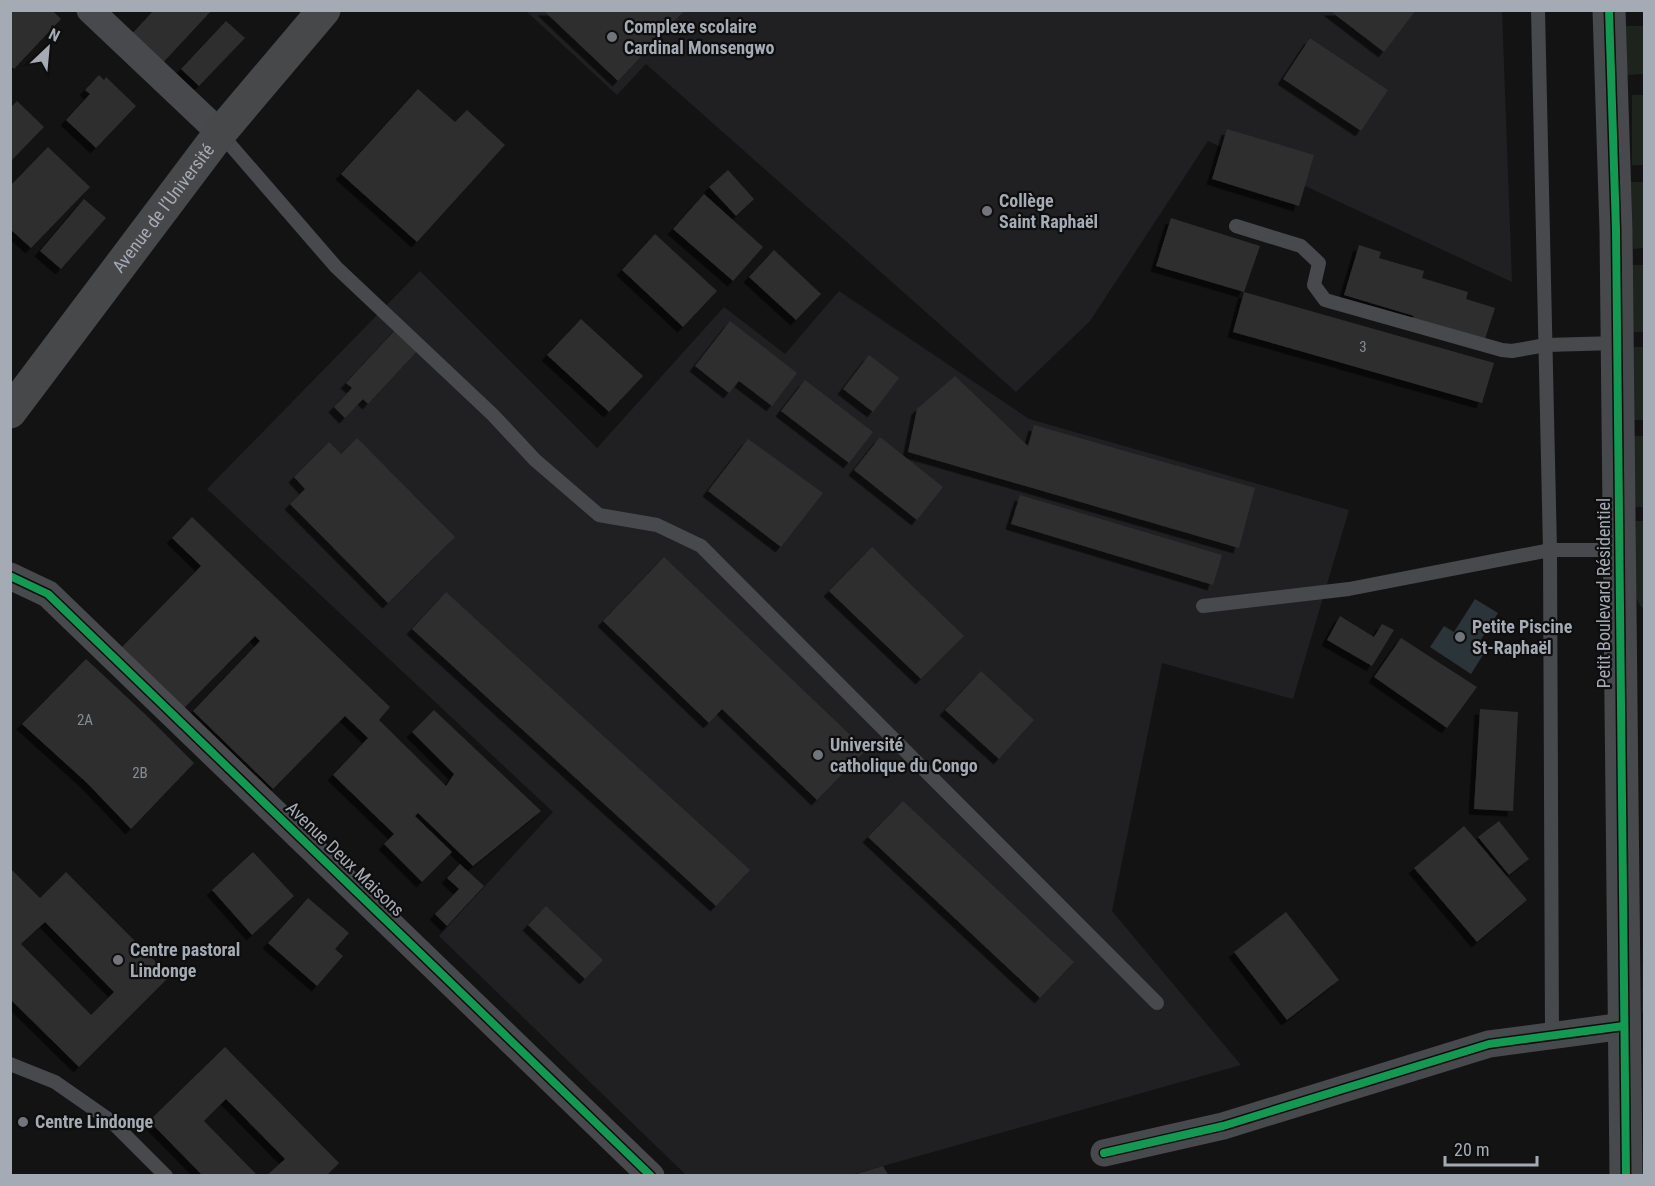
<svg xmlns="http://www.w3.org/2000/svg" width="1655" height="1186" viewBox="0 0 1655 1186" font-family="'Roboto Condensed',sans-serif">
	<style>
		.built { fill: #202022 }
		.green { fill: #1d241e }
		.water { fill: #2b3439 }
		.building { fill: #2e2e2f; fill-rule: evenodd; filter: url(#shadow) }
		.lines { fill: none; stroke-linecap: round; stroke-linejoin: round }
		.service { stroke: #48494c; stroke-width: 14 }
		.minor { stroke: #48494c; stroke-width: 27 }
		.tertiary { stroke: #48494c; stroke-width: 33 }
		.secondary { stroke: #47484a; stroke-width: 33 }
		.cycleway-casing { stroke: #0e0e0f; stroke-width: 11 }
		.cycleway { stroke: #139951; stroke-width: 8 }
		.poi-dot { fill: #72767c; stroke: #0e0e0f; stroke-width: 2 }
		.labels { text-anchor: middle; stroke-width: 4.5; stroke-linejoin: round; paint-order: stroke }
		.number-label { font-size: 15px; fill: #878c93 }
		.poi-label { font-size: 18px; font-weight: bold; fill: #a5abb4; stroke: #0e0e0f; text-anchor: start }
		.street-label { font-size: 18px; fill: #a5abb4; stroke: #0e0e0f }
	</style>
	<defs>
		<filter id="shadow"><feDropShadow dx="-5.5" dy="5.5" stdDeviation="0" flood-color="#0009"/></filter>
	</defs>
	<rect width="100%" height="100%" fill="#131314"/>
	<!-- built -->
	<g class="built">
		<polygon points="526,11 1502,11 1512,282 1208,141 1090,321 1016,392 646,64 617,95"/>
		<polygon points="420,271 597,448 724,307 785,354 839,291 1029,419 1349,510 1293,699 1162,663 1112,911 1241,1065 851,1175 686,1175 439,936 553,812 207,489"/>
	</g>
	<!-- green -->
	<g class="green">
		<polygon points="1626,26 1644,26 1644,74 1627,75"/>
		<rect x="1632" y="95" width="12" height="70"/>
		<polygon points="1631,182 1644,182 1644,248 1633,249"/>
		<rect x="1632" y="265" width="12" height="67"/>
		<rect x="1634" y="347" width="10" height="73"/>
		<rect x="1634" y="436" width="10" height="71"/>
		<polygon points="1636,521 1644,521 1644,610 1639,604 1635,595"/>
		<polygon points="1644,845 1644,1011 1642,1011"/>
	</g>
	<!-- water -->
	<polygon class="water" points="1475,599 1498,613 1480,641 1488,647 1471,674 1430,647 1444,626 1454,632"/>
	<!-- building -->
	<g class="building">
		<polygon points="10,10 52,10 61,19 14,69 10,66"/>
		<polygon points="154,10 212,10 158,68 127,39"/>
		<polygon points="543,10 685,10 618,81"/>
		<polygon points="1329,10 1416,10 1384,52"/>
		<polygon points="226,21 245,38 199,86 181,69"/>
		<polygon points="1310,38 1388,90 1361,131 1283,79"/>
		<polygon points="99,75 104,80 106,77 136,106 96,148 66,120 90,94 85,90"/>
		<polygon points="418,89 455,122 467,110 505,145 417,242 341,174"/>
		<polygon points="17,101 44,127 10,162 10,108"/>
		<polygon points="1227,129 1314,155 1299,206 1212,179"/>
		<polygon points="48,147 90,187 31,248 10,229 10,186"/>
		<polygon points="728,170 754,199 736,216 709,187"/>
		<polygon points="704,194 763,247 733,281 673,229"/>
		<polygon points="84,199 106,218 61,269 40,251"/>
		<polygon points="1171,218 1260,246 1244,292 1156,266"/>
		<polygon points="655,234 717,291 683,327 622,270"/>
		<polygon points="1359,245 1381,252 1379,258 1424,271 1422,278 1468,292 1466,299 1495,308 1484,342 1410,320 1414,316 1344,295"/>
		<polygon points="774,250 821,294 796,320 749,277"/>
		<polygon points="1244,292 1494,363 1482,403 1233,332"/>
		<polygon points="581,319 643,376 609,412 547,355"/>
		<polygon points="730,321 797,373 772,406 739,381 729,393 695,366"/>
		<polygon points="398,327 421,347 368,404 363,399 345,418 334,407 352,388 346,383"/>
		<polygon points="869,355 899,378 873,412 843,389"/>
		<polygon points="955,376 1028,446 1034,425 1255,488 1239,548 908,452 917,409"/>
		<polygon points="805,380 873,432 849,463 781,411"/>
		<polygon points="880,437 943,487 917,520 854,470"/>
		<polygon points="357,438 455,537 388,603 290,504 305,489 294,477 329,442 341,454"/>
		<polygon points="748,439 823,493 781,547 708,491"/>
		<polygon points="1020,495 1222,555 1213,585 1011,524"/>
		<polygon points="192,517 390,707 379,720 446,786 454,774 412,732 434,710 541,811 473,866 418,813 415,816 452,852 422,882 384,844 394,834 333,775 368,738 345,716 273,789 193,711 260,641 255,636 184,708 122,647 201,566 172,538"/>
		<polygon points="872,547 964,636 921,679 829,591"/>
		<polygon points="664,557 866,750 817,800 722,709 709,723 603,621"/>
		<polygon points="446,592 750,870 716,906 412,629"/>
		<polygon points="1340,616 1374,637 1382,624 1394,630 1372,666 1327,640"/>
		<polygon points="1401,638 1477,687 1447,728 1374,677"/>
		<polygon points="86,659 147,716 194,763 131,829 87,783 22,724"/>
		<polygon points="981,671 1034,720 999,759 945,710"/>
		<polygon points="1480,709 1518,712 1513,811 1474,809"/>
		<polygon points="903,801 1074,962 1040,998 868,837"/>
		<polygon points="1499,821 1529,859 1509,875 1478,837"/>
		<polygon points="1464,826 1527,900 1477,942 1414,868"/>
		<polygon points="253,852 294,896 252,935 212,890"/>
		<polygon points="460,864 484,886 447,926 435,914 459,889 447,878"/>
		<path d="M10 868 40 898 66 872 170 976 79 1067 10 999ZM45 922 114 992 91 1015 21 944Z"/>
		<polygon points="308,898 349,933 335,949 343,956 317,986 268,943"/>
		<polygon points="546,906 603,960 585,979 528,925"/>
		<polygon points="1286,912 1339,980 1287,1020 1234,952"/>
		<polygon points="225,1047 339,1163 326,1176 266,1176 285,1159 226,1099 204,1121 258,1176 203,1176 149,1121"/>
		<polygon points="883,1166 889,1176 853,1176 853,1175"/>
	</g>
	<g class="lines">
		<!-- service -->
		<g class="service">
			<polyline points="1538,10 1550,550 1552,1036"/>
			<polyline points="220,133 336,267 493,415 535,460 599,515 657,525 701,546 1157,1003"/>
			<polyline points="1236,226 1301,246 1319,263 1314,285 1325,300 1502,350 1512,351 1546,345 1617,343"/>
			<polyline points="1203,606 1349,589 1550,550 1619,550"/>
			<polyline points="10,1064 55,1082 111,1121 166,1176"/>
		</g>
		<!-- minor -->
		<g class="minor">
			<polyline points="90,10 220,133"/>
			<polyline points="10,576 48,594 651,1176"/>
			<polyline points="1104,1153 1223,1126 1489,1044 1624,1026"/>
		</g>
		<!-- tertiary -->
		<polyline class="tertiary" points="1609,10 1616,230 1626,1176"/>
		<!-- secondary -->
		<path class="secondary" id="s1" d="M10 412 220 133 324 10"/>
		<!-- cycleway casing -->
		<g class="cycleway-casing">
			<g id="cycleway">
				<polyline points="1609,10 1616,230 1626,1176"/>
				<polyline points="10,576 48,594 651,1176"/>
				<polyline points="1104,1153 1223,1126 1489,1044 1624,1026"/>
			</g>
		</g>
		<!-- cycleway -->
		<use href="#cycleway" class="cycleway"/>
	</g>
	<!-- markers -->
	<g class="poi-dot">
		<circle cx="612" cy="37" r="6"/>
		<circle cx="987" cy="211" r="6"/>
		<circle cx="1460" cy="637" r="6"/>
		<circle cx="818" cy="755" r="6"/>
		<circle cx="118" cy="960" r="6"/>
		<circle cx="23" cy="1122" r="6"/>
	</g>
	<g class="labels">
		<!-- number labels -->
		<g class="number-label">
			<text x="1363" y="352">3</text>
			<text x="85" y="725">2A</text>
			<text x="140" y="778">2B</text>
		</g>
		<!-- poi labels -->
		<g class="poi-label">
			<text x="624" y="33">Complexe scolaire<tspan x="624" dy="21">Cardinal Monsengwo</tspan></text>
			<text x="999" y="207">Collège<tspan x="999" dy="21">Saint Raphaël</tspan></text>
			<text x="1472" y="633">Petite Piscine<tspan x="1472" dy="21">St-Raphaël</tspan></text>
			<text x="830" y="751">Université<tspan x="830" dy="21">catholique du Congo</tspan></text>
			<text x="130" y="956">Centre pastoral<tspan x="130" dy="21">Lindonge</tspan></text>
			<text x="35" y="1128">Centre Lindonge</text>
		</g>
		<!-- street labels -->
		<g class="street-label">
			<text dy="6" stroke="none"><textPath href="#s1" startOffset="255">Avenue de l’Université</textPath></text>
			<text transform="translate(1604 593) rotate(-90)" y="6">Petit Boulevard Résidentiel</text>
			<text transform="translate(345 859) rotate(44)" y="6">Avenue Deux Maisons</text>
		</g>
	</g>
	<!-- border -->
	<rect width="1655" height="1186" fill="none" stroke="#a5abb4" stroke-width="24"/>
	<!-- north arrow -->
	<g transform="translate(48 48) rotate(26)" stroke="#0e0e0f" stroke-width="4.5" paint-order="stroke">
	<path d="M0-4.5L10 22L0 15L-10 22Z" fill="#a5abb4"/>
	<text y="-9" font-size="16" font-weight="bold" text-anchor="middle" fill="#a5abb4">N</text>
	</g>
	<!-- scale -->
	<path d="M1445 1156v9h92v-9" fill="none" stroke="#a5abb4" stroke-width="3"/>
	<text x="1454" y="1156" font-size="18" fill="#a5abb4" stroke="#0e0e0f" stroke-width="4.5" paint-order="stroke">20 m</text>
</svg>
